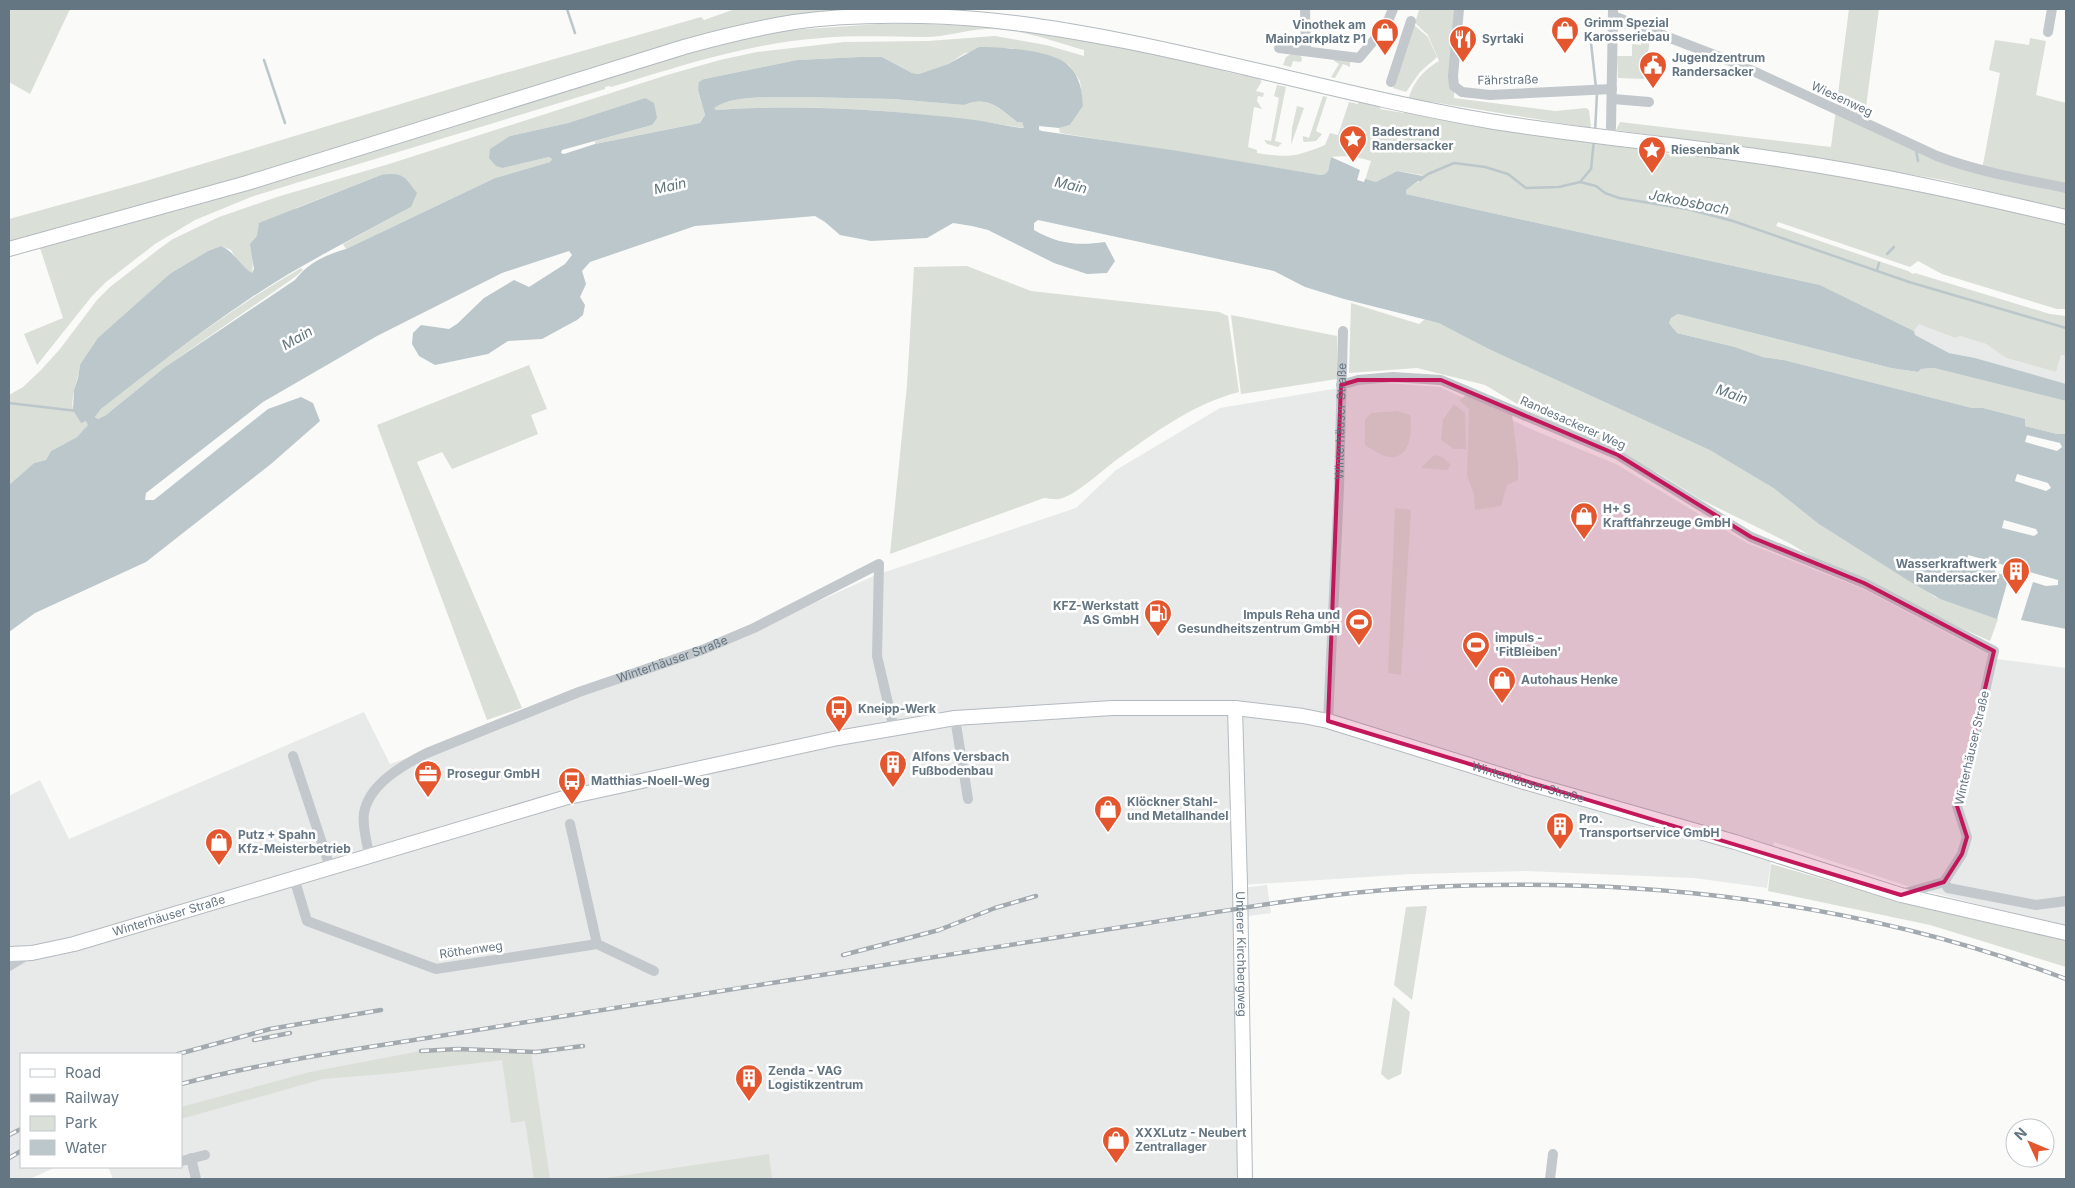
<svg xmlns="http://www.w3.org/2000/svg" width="2075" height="1188" viewBox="0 0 2075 1188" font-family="Inter,sans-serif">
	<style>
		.built { fill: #e8e9e9 }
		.green { fill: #dadfd7 }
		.water { fill: #bbc7cb; fill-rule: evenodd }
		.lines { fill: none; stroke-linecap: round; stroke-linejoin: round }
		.stream { stroke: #bbc7cb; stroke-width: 2.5 }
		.secondary-casing { stroke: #b3babf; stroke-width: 16 }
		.street { stroke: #c3c8cc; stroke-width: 10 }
		.secondary { stroke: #fff; stroke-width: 14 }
		.rail-casing { stroke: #a2aab0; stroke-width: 4.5 }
		.rail { stroke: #fff; stroke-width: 2.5; stroke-dasharray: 8; stroke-linecap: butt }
		.marked { fill: #c2185b; fill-opacity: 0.2; stroke: #c2185b; stroke-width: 4; stroke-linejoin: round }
		.labels { text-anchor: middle; stroke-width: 5; stroke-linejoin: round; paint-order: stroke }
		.poi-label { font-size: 12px; font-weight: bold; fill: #657683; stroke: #fff; text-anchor: start }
		.street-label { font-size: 12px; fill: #657683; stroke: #fff }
		.water-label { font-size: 14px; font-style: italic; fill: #60757c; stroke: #fff }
	</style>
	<rect width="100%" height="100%" fill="#fafaf8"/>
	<!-- built -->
	<g class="built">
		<polygon points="1919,323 1954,338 1960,336 1986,344 2006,358 2056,372 2061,355 2066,356 2066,385 1975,358 1949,353 1914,335 1914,331"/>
		<polygon points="1387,383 1440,387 1533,430 1616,464 1747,543 1861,588 1997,659 2066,668 2066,927 1907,886 1774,842 1767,888 1694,878 1526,871 1412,874 1241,885 1241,888 1267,885 1271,913 1241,917 1245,1179 204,1179 203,1177 194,1179 113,1179 108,1167 181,1167 181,1054 21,1054 21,1167 56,1167 30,1179 9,1179 9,796 40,780 69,839 364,712 390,764 704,653 876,575 1076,508 1116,470 1220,408 1357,385"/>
	</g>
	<!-- green -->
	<g class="green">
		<polygon points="9,9 70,9 30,94 9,82"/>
		<polygon points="735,9 908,9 906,10 824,14 9,246 9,219 139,183 470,83 701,17 704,20"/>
		<path d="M1427 9H1455L1454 98 1555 111 1586 108 1589 110 1591 128 1432 102 1428 118 1429 116 1569 136 1577 141 1614 146C1630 141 1645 150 1660 153 1673 155 1686 155 1699 154L1890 182 2066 221V309H2057L1942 274 1918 261 1910 267 1778 222 1776 226 1908 271 1913 274 1915 273 2050 314 2066 316V356L2061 355 2056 372 2006 358 1986 344 1960 336 1955 338 1919 324 1914 331 1820 285 1406 194 1405 190 1421 180 1422 175 1397 171 1376 182 1365 180 1371 161C1358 157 1345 155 1331 157L1328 171 1325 174 1321 175 1060 133 1059 128 1070 125 1083 106 1080 81 1069 65 1054 57 1010 48 965 53 948 64 919 74 912 73 882 57H860L797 60 704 79 700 82 698 90 705 115 700 123 595 144V141L652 125 645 98 568 123 510 136 503 168 549 157 552 159 550 162 495 178 346 249 343 244 411 207 381 175 296 208 253 260 252 274 240 265 231 250 221 246 208 251 171 273 80 365C79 377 70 397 73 409 74 412 79 418 81 422L86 421 89 425 77 437 51 451 46 460 34 463 9 485V395L23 387 41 370 60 349 97 300 110 287 159 249 173 239 219 217 277 197 389 164 667 75 720 60 757 52 844 42 928 41 995 36 1046 45 1084 56V50C1052 41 1020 28 985 29 965 30 945 37 925 37 890 37 856 35 822 38 749 43 681 66 611 87L609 86 605 87V89L296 183 251 197 195 220 155 244 106 282 92 296 37 365 24 334 63 318 39 245 684 52 778 31 878 24H925L1021 28 1059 33 1208 65C1226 73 1242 76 1261 76L1260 80 1262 81 1256 91 1264 93 1263 97 1258 96 1257 101 1262 109 1254 107 1248 147 1257 150V153C1289 158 1295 157 1325 145L1330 133 1338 135 1349 102 1358 104 1359 100 1381 104 1380 109 1404 113C1411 88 1416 75 1439 61L1428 35 1415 23 1419 10Z"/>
		<polygon points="1849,9 1879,9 1864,122 1982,170 2000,73 1989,70 1995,40 2029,45 2030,38 2046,41 2036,95 2066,103 2066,210 1943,180 1782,153 1616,130 1620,122 1831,147"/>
		<polygon points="1414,25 1428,37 1437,57 1420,72 1406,92 1393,88"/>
		<polygon points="1617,26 1632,26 1651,33 1644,79 1618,78 1617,56 1632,56 1632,44 1641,45 1641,34 1632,31 1632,29 1617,29"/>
		<polygon points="1291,54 1300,55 1302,58 1301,62 1293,61 1291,67 1283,65 1286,57"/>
		<polygon points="1335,57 1350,60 1350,67 1343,64 1335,78 1331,77 1339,64 1333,60"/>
		<polygon points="1277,85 1286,87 1275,141 1282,143 1278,147 1267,144 1264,140 1271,141 1279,98 1274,96"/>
		<polygon points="1323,96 1327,97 1316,131 1322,134 1316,141 1305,142 1303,141 1303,136 1309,138"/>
		<path d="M802 97 893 99 964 105C988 95 998 108 1017 122H1022L1024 128C923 112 818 103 716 110L713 108C736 94 776 98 802 97Z"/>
		<polygon points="1297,106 1304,108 1291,145 1292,128"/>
		<path d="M967 266 1031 291 1219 312 1228 316 1239 392C1195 403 1155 432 1119 458 1105 468 1074 497 1059 499 1055 500 1048 498 1044 498L890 554 907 385 914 267Z"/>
		<path d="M301 268 303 270 295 277 165 367 106 415 98 419 95 417 101 409C166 358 230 309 301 268Z"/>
		<polygon points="1351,303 1419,324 1435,311 1710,449 1775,489 1837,519 1880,557 1935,597 1998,619 1990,641 1837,572 1791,544 1700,499 1658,473 1529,411 1485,385 1417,368 1349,373"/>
		<polygon points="1678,314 1891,368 1918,372 1921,369 1934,368 2066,401 2066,434 2057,434 2025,426 2025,419 2022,418 1983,408 1972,408 1784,360 1763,357 1735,347 1677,333 1669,323 1671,318"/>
		<polygon points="1231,315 1337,336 1337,379 1241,394"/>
		<polygon points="529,365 547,409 531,415 538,434 452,469 442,452 417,462 522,708 487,720 377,425"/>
		<polygon points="1466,395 1512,414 1518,464 1518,480 1507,485 1501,506 1475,510 1474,494 1467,475 1469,409 1459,400"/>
		<polygon points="1454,404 1465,413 1466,449 1454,449 1441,440 1443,420"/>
		<path d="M1397 411 1410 415C1412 428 1412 453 1395 457 1385 459 1373 450 1365 445V420L1371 413Z"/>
		<polygon points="1434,455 1442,457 1451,465 1447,470 1421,468"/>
		<polygon points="1395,508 1411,510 1401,675 1388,673"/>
		<polygon points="1771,864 1874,894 2066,939 2066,967 1930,925 1768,891"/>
		<polygon points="1427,906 1412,1000 1394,985 1406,907"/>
		<polygon points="1393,997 1410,1012 1401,1074 1388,1080 1381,1074"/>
		<polygon points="458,1049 513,1053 531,1052 550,1179 534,1179 525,1121 511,1123 502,1060 395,1073 323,1079 181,1119 181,1107 310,1072 421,1051"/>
		<polygon points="769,1154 772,1179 600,1179"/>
	</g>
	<!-- water -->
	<path class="water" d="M979 47C1001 47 1054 50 1069 66 1080 77 1082 91 1083 106L1070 125 1059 128 1039 126V130L1042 131 1178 151 1321 175 1325 174 1328 171 1331 157 1360 170 1357 180 1364 182 1365 179 1376 182 1397 171 1423 176 1421 179 1406 190V194L1820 285 1914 331 1915 335 1949 353 1975 358 2066 384V401L1934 368 1921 369 1918 372 1891 368 1678 314 1671 318 1669 323 1677 333 1735 347 1763 357 1784 360 1972 408H1983L2022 418 2025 419V426L2057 434H2066V629L2021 620 2033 582 2046 586 2058 585V580L1968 555V558L1993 565 1996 573 2009 576 1997 619 1940 599 1909 581 1819 524 1775 489 1710 450 1489 349 1439 323 1344 299 1305 287 1274 271 1038 220 1034 223V230C1058 244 1078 246 1105 242L1115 261 1107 273 1087 274 1054 263 988 230 972 226 953 223 927 238 871 241 840 235 825 222 815 216 695 226 590 262 582 271 586 284 580 297 585 305 583 315 577 320 542 339 508 341 488 354 435 365 419 356 412 344 413 333 421 325 449 329 457 324 484 298 514 280 529 287 565 264 572 255 569 251 502 273 377 336 263 402 146 493 145 500H154L268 409 301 397 313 403 320 421 271 464 146 562 35 613 9 632V485L34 463 46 460 51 451 77 437 88 425 86 421 81 423 73 410 74 390 78 378 80 365 98 338 171 273 208 251 221 246C235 252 239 265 252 273L254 269 250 244 257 236 259 223 381 175C403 172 404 176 417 193L411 207C356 237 301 264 249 299 198 333 150 371 101 409L95 417 98 419 106 415 165 367 295 280C309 262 326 255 346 249L495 178 550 162 552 159 549 157 503 168 496 166 489 158 490 149 510 136 568 123 645 98 654 103 657 118 652 125 562 150 561 153 564 154 595 144 700 123 705 115 698 90 699 82 704 79 797 60 860 57H882L912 73 919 74 948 64ZM802 97 893 99 964 105C988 95 999 108 1017 122H1022L1024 128C1008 127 991 122 975 120 889 110 803 104 716 110L714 108C734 94 777 98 802 97ZM2027 435 2060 443 2062 447 2057 451 2025 442ZM2017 474 2048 483 2051 488 2046 491 2015 481ZM2004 520 2036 529 2038 533 2034 536 2002 528Z"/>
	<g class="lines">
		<!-- stream -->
		<g class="stream">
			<polyline points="567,9 575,33"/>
			<polyline points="1590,34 1596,88"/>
			<polyline points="264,60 285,123"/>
			<polyline points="1595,132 1597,93"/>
			<polyline points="1916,149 1918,161"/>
			<polyline points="1420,180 1428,174 1454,163 1485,167 1508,174 1526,188 1559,187 1580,182 1596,186 1605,193 1619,198 1687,209 1733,221 1909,282 2066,328"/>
			<polyline points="1580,182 1591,169 1594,140"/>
			<polyline points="1887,254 1894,247"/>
			<polyline points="1877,270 1879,263"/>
			<polyline points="9,403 77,411"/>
		</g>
		<!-- secondary casing -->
		<g class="secondary-casing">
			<g id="secondary">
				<path d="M9 249 247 183 684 47C720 37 757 28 794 22 835 16 879 15 921 16 989 17 1057 28 1124 41 1246 65 1366 100 1489 121 1586 137 1685 145 1783 160 1879 174 1972 195 2066 217"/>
				<path id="s3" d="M1235 708 1240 885 1245 1179"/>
				<path id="s4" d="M9 954 32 953 74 944 564 798 838 738 955 718 1112 708H1235L1303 716 1328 721 1524 782 1735 842 1901 895 2066 933"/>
			</g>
		</g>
		<!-- street -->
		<g class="street">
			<polyline points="1305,9 1306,51"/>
			<polyline points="1459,9 1453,76 1454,86 1462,92 1490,95 1612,89"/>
			<path d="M1613 16 1738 64 1937 156C1979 172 2022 179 2066 188"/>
			<polyline points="2048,32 2052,9"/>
			<polyline points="1279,48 1359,58 1386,26 1393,9"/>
			<polyline points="1391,82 1411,21"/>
			<polyline points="1613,99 1649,102"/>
			<polyline points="1611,128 1613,9"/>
			<polyline points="1341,385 1358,380 1393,377 1441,380 1618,455 1751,537 1864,583 1994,651 1969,763 1957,806 1967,837 1962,854 1944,882 1902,894"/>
			<polyline points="955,718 968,799"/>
			<path id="s1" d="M1328 721 1339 488 1343 331"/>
			<polyline points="293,756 330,867"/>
			<polyline points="570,824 597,944"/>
			<path id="s2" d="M369 855C367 842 362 826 364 813 369 784 403 765 427 753L579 692 702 650 754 628 879 564 877 656 894 729"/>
			<polyline points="294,878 307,921 436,969 597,944 654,971"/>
			<polyline points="1944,882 1948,888 2036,905 2066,901"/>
			<polyline points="9,966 29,954"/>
			<polyline points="191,1158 196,1179"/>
			<polyline points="182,1161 205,1155"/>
			<polyline points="1550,1179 1553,1154"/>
		</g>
		<!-- secondary -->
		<use href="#secondary" class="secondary"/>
		<!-- rail casing -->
		<g class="rail-casing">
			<g id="rail">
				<polyline points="843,955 939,930 995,908 1036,896"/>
				<polyline points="254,1040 290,1033"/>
				<polyline points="421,1051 458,1049 536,1052 583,1046"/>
				<polyline points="178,1054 270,1029 381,1010"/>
				<path d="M181 1084C262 1063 344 1051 427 1038 544 1019 661 1000 778 982 901 962 1024 942 1148 923 1236 909 1325 893 1414 888 1635 875 1859 901 2066 979"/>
				<polyline points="9,1135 21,1129"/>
				<polyline points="9,1158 21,1151"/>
			</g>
		</g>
		<!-- rail -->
		<use href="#rail" class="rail"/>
	</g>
	<!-- marked area -->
	<path class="marked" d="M1358 380H1441L1618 455 1751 537 1864 583 1994 651 1957 806 1967 837 1962 854 1944 882 1901 895 1328 721 1341 385Z"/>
	<!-- icons -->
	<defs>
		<g id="shop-pin" transform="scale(1.4375)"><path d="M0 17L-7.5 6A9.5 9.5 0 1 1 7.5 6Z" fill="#e4572e" stroke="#fff"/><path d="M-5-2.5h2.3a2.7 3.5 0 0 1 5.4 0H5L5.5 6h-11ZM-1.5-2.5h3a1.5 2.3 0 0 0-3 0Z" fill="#fff"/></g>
		<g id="restaurant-pin" transform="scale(1.4375)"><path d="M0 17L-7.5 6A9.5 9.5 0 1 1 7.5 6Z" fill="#e4572e" stroke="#fff"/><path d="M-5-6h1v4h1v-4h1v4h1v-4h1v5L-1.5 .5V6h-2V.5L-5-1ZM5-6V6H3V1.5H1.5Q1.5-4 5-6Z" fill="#fff"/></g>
		<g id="civic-pin" transform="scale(1.4375)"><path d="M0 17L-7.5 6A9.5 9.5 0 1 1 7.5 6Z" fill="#e4572e" stroke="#fff"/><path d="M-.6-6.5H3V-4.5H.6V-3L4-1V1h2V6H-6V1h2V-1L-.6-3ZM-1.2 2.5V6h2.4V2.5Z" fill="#fff"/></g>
		<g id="sight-pin" transform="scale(1.4375)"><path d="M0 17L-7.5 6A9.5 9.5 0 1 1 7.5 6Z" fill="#e4572e" stroke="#fff"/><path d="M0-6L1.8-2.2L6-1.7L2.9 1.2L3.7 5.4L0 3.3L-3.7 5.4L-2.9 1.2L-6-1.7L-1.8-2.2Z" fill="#fff"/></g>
		<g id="building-pin" transform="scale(1.4375)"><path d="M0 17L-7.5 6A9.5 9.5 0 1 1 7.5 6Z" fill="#e4572e" stroke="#fff"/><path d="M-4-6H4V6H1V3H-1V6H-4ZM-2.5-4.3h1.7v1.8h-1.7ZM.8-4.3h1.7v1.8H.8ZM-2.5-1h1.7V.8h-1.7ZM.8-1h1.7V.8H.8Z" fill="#fff"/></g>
		<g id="fuel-pin" transform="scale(1.4375)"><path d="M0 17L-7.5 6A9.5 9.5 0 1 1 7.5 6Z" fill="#e4572e" stroke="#fff"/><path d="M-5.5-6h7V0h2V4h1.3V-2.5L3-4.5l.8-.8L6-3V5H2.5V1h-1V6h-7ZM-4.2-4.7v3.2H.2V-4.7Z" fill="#fff"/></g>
		<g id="stadium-pin" transform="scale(1.4375)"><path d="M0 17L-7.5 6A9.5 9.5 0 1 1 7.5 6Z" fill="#e4572e" stroke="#fff"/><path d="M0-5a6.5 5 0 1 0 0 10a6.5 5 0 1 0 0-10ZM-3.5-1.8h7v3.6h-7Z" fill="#fff"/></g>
		<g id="bus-pin" transform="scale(1.4375)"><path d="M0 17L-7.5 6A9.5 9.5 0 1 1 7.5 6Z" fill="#e4572e" stroke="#fff"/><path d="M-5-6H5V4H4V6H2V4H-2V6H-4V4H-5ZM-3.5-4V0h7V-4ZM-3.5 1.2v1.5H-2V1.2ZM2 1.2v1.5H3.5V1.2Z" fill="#fff"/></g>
		<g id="office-pin" transform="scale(1.4375)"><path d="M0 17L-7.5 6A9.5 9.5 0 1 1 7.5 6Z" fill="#e4572e" stroke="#fff"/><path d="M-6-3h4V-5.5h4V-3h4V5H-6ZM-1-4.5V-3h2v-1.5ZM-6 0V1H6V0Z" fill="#fff"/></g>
	</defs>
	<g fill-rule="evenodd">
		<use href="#shop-pin" x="1565" y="30"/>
		<use href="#shop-pin" x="1385" y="32"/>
		<use href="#restaurant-pin" x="1463" y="39"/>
		<use href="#civic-pin" x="1653" y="65"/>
		<use href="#sight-pin" x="1353" y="139"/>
		<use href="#sight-pin" x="1652" y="150"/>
		<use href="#shop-pin" x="1584" y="516"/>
		<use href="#building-pin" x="2016" y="571"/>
		<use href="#fuel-pin" x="1158" y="613"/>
		<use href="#stadium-pin" x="1359" y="622"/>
		<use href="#stadium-pin" x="1476" y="645"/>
		<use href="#shop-pin" x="1502" y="680"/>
		<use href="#bus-pin" x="839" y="709"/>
		<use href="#building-pin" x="893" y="764"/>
		<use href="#office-pin" x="428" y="774"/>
		<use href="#bus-pin" x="572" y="781"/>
		<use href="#shop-pin" x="1108" y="809"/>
		<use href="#building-pin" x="1560" y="826"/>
		<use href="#shop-pin" x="219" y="842"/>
		<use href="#building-pin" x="749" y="1078"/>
		<use href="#shop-pin" x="1116" y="1140"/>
	</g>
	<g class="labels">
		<!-- poi labels -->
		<g class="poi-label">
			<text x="1584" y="27">Grimm Spezial<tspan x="1584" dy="14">Karosseriebau</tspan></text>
			<text x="1366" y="29" text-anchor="end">Vinothek am<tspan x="1366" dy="14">Mainparkplatz P1</tspan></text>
			<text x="1482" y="43">Syrtaki</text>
			<text x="1672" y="62">Jugendzentrum<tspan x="1672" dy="14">Randersacker</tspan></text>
			<text x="1372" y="136">Badestrand<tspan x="1372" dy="14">Randersacker</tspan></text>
			<text x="1671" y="154">Riesenbank</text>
			<text x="1603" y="513">H+ S<tspan x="1603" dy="14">Kraftfahrzeuge GmbH</tspan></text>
			<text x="1997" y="568" text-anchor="end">Wasserkraftwerk<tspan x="1997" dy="14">Randersacker</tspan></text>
			<text x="1139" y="610" text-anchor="end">KFZ-Werkstatt<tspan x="1139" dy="14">AS GmbH</tspan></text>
			<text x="1340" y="619" text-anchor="end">Impuls Reha und<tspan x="1340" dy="14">Gesundheitszentrum GmbH</tspan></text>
			<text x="1495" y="642">impuls -<tspan x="1495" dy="14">'FitBleiben'</tspan></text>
			<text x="1521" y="684">Autohaus Henke</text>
			<text x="858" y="713">Kneipp-Werk</text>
			<text x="912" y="761">Alfons Versbach<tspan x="912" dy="14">Fußbodenbau</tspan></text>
			<text x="447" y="778">Prosegur GmbH</text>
			<text x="591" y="785">Matthias-Noell-Weg</text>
			<text x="1127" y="806">Klöckner Stahl-<tspan x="1127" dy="14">und Metallhandel</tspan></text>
			<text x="1579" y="823">Pro.<tspan x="1579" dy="14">Transportservice GmbH</tspan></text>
			<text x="238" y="839">Putz + Spahn<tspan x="238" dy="14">Kfz-Meisterbetrieb</tspan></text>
			<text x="768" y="1075">Zenda - VAG<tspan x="768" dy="14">Logistikzentrum</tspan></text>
			<text x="1135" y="1137">XXXLutz - Neubert<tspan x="1135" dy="14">Zentrallager</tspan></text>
		</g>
		<!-- street labels -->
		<g class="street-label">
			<text transform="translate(1508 80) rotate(-1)" y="4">Fährstraße</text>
			<text transform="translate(1842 99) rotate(25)" y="4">Wiesenweg</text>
			<text dy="4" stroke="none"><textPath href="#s1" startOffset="300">Winterhäuser Straße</textPath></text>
			<text transform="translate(1573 423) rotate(24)" y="4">Randesackerer Weg</text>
			<text dy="4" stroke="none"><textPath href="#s2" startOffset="395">Winterhäuser Straße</textPath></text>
			<text transform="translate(1972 748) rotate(-77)" y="4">Winterhäuser Straße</text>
			<text dy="4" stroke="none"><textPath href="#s4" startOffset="1560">Winterhäuser Straße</textPath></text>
			<text dy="4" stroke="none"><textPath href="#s4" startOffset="165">Winterhäuser Straße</textPath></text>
			<text transform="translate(471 950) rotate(-8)" y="4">Röthenweg</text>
			<text dy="4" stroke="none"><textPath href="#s3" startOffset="246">Unterer Kirchbergweg</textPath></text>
		</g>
		<!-- water labels -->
		<g class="water-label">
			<text transform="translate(1071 185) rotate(13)" y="5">Main</text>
			<text transform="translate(670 186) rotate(-13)" y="5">Main</text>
			<text transform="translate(1689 202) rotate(11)" y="5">Jakobsbach</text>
			<text transform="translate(297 338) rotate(-30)" y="5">Main</text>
			<text transform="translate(1732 394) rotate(19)" y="5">Main</text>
		</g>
	</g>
	<!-- border -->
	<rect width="2075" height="1188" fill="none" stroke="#657683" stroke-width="20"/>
	<!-- legend -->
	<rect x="20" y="1053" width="162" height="115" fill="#ffffff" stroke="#c1c8cd"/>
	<rect x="30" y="1069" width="25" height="8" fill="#ffffff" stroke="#c1c8cd"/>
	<text x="65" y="1078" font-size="15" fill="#657683">Road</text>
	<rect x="30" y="1094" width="25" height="8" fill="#a2aab0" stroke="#c1c8cd"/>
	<text x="65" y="1103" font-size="15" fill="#657683">Railway</text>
	<rect x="30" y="1116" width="25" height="15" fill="#dadfd7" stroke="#c1c8cd"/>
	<text x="65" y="1128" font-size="15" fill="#657683">Park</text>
	<rect x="30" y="1140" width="25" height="15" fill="#bbc7cb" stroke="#c1c8cd"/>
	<text x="65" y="1153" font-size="15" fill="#657683">Water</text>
	<!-- north arrow -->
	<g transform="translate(2030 1143) rotate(314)"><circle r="24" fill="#ffffff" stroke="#c1c8cd"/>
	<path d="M0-4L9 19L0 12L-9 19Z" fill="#e4572e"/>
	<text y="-8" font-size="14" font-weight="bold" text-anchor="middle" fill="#657683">N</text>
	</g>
</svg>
